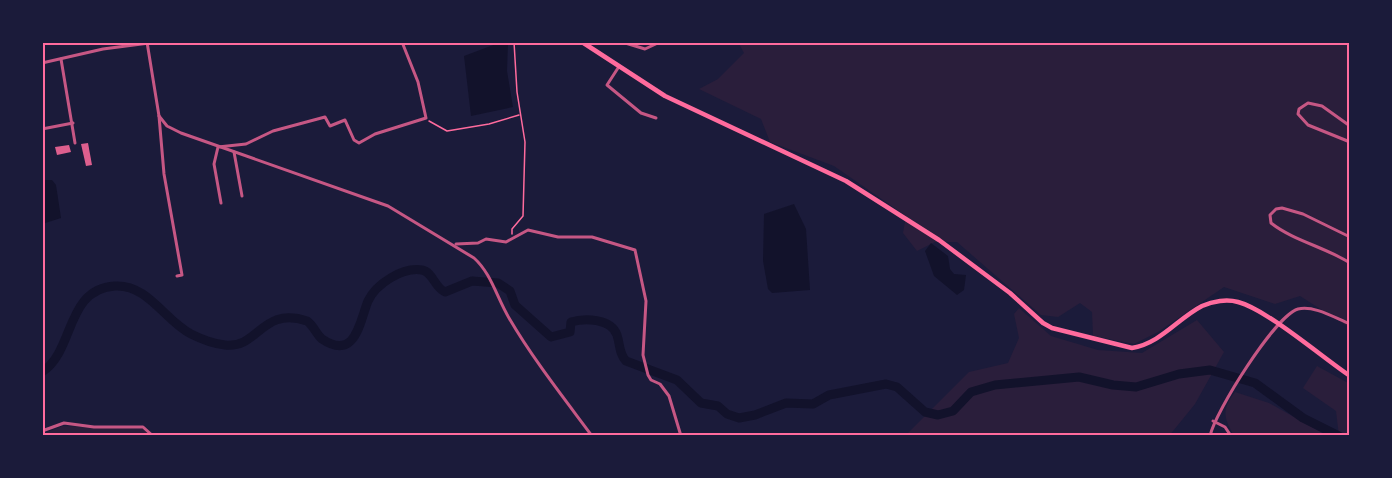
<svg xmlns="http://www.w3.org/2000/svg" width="1392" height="478" viewBox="0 0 1392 478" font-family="'Fira Sans',sans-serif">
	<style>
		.green { fill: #2a1e3b }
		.water { fill: #12122b }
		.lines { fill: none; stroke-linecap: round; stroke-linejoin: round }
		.river { stroke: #12122b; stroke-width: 9 }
		.building { fill: #dd5f8e }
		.path { stroke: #ff6b9d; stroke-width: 1.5 }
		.minor { stroke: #c65784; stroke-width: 3 }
		.tertiary { stroke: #c65784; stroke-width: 3 }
		.primary { stroke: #ff6b9d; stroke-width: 4.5 }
		.neatline { fill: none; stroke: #ff6b9d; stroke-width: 2 }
	</style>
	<rect width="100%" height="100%" fill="#1b1b3a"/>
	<!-- green -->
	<g class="green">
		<polygon points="738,42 1350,42 1350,328 1300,296 1275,304 1224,287 1158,332 1134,344 1093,336 1092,312 1080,303 1058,317 1041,315 957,242 935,242 917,251 903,233 906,216 834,166 770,142 761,119 699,89 718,79 744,53"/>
		<polygon points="1019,308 1051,336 1098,350 1142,353 1197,320 1224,352 1195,404 1169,436 905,436 969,372 1008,363 1019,338 1014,314"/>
		<polygon points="1317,366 1350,384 1350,436 1339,436 1336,411 1303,388"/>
		<path d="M1235 392 1269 403 1328 436H1234C1223 417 1222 409 1235 392Z"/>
		<polygon points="63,426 144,429 150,436 42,436 42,434"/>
	</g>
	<!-- water -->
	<g class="water">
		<polygon points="508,43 507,71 513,107 471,116 464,56 496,44"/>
		<polygon points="42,180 52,180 56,185 61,218 42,224"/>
		<polygon points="794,204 806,229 810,290 772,293 768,289 763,261 764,214"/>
		<polygon points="931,243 948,256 950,269 954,274 966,275 964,290 957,295 934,276 925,251"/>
	</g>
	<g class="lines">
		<!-- river -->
		<path class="river" d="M42 372C75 351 65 289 115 286 148 284 165 321 191 334 201 339 214 344 225 345 259 349 261 306 307 321 314 326 316 334 322 339 356 362 360 320 368 301 376 284 402 267 422 270 433 272 434 287 445 292L472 281 498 283 510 291 515 305 551 337 570 332 571 322C584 318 611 318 617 335 620 344 619 354 626 361L677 380 701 403 718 406 727 414 739 418 755 415 786 403 813 404 829 395 886 384 897 387 925 412 938 415 953 411 971 392 995 385 1079 377 1113 385 1136 387 1179 374 1210 370 1255 383 1303 418 1339 436"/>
	</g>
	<!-- building -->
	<g class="building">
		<polygon points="88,143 92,165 86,166 81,144"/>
		<polygon points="69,145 71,152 57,155 55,147"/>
	</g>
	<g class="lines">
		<!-- path -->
		<g class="path">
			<polyline points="429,121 447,131 489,124 519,115"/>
			<polyline points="512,234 512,229 523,216 525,142 517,92 514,42"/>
		</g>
		<!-- minor -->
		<g class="minor">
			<polyline points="147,42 159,116 164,174 182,275 177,276"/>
			<polyline points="622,42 645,49 660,42"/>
			<polyline points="61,59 75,143"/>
			<polyline points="42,63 103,49 157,42"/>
			<polyline points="618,68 607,85 641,113 656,118"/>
			<path d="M159 116 167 126 181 133 388 206 474 258C491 273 497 298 509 318 533 359 563 397 592 436"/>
			<polyline points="42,129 73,123"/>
			<polyline points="234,152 242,196"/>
			<polyline points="221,203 214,164 218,147 246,144 273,131 325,117 330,126 345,120 354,140 359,143 375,134 426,118 418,82 402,42"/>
			<polyline points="456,244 478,243 486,239 506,242 528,230 558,237 592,237 635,250 646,301 643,355 648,375 651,380 660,384 669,396 681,436"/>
		</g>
		<!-- tertiary -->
		<g class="tertiary">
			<polyline points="1350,126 1322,106 1308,103 1299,109 1298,114 1308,125 1350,142"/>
			<path d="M1350 237 1303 214 1282 208 1276 209 1270 215 1271 223C1294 241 1325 247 1350 263"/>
			<polyline points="1213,421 1225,427 1231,436"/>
			<polyline points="42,431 64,423 94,427 143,427 153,436"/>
			<path d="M1210 436C1215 412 1275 316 1298 309 1314 305 1335 318 1350 324"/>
		</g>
		<!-- primary -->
		<path class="primary" d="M582 42 665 96 846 181 939 240 1010 293 1043 323 1052 328 1132 348C1161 343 1177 319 1202 306 1213 301 1227 299 1238 302 1266 309 1323 358 1350 376"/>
	</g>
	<!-- border -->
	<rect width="1392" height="478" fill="none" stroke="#1b1b3a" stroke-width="87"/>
	<rect x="44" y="44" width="1304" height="390" class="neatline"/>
</svg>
